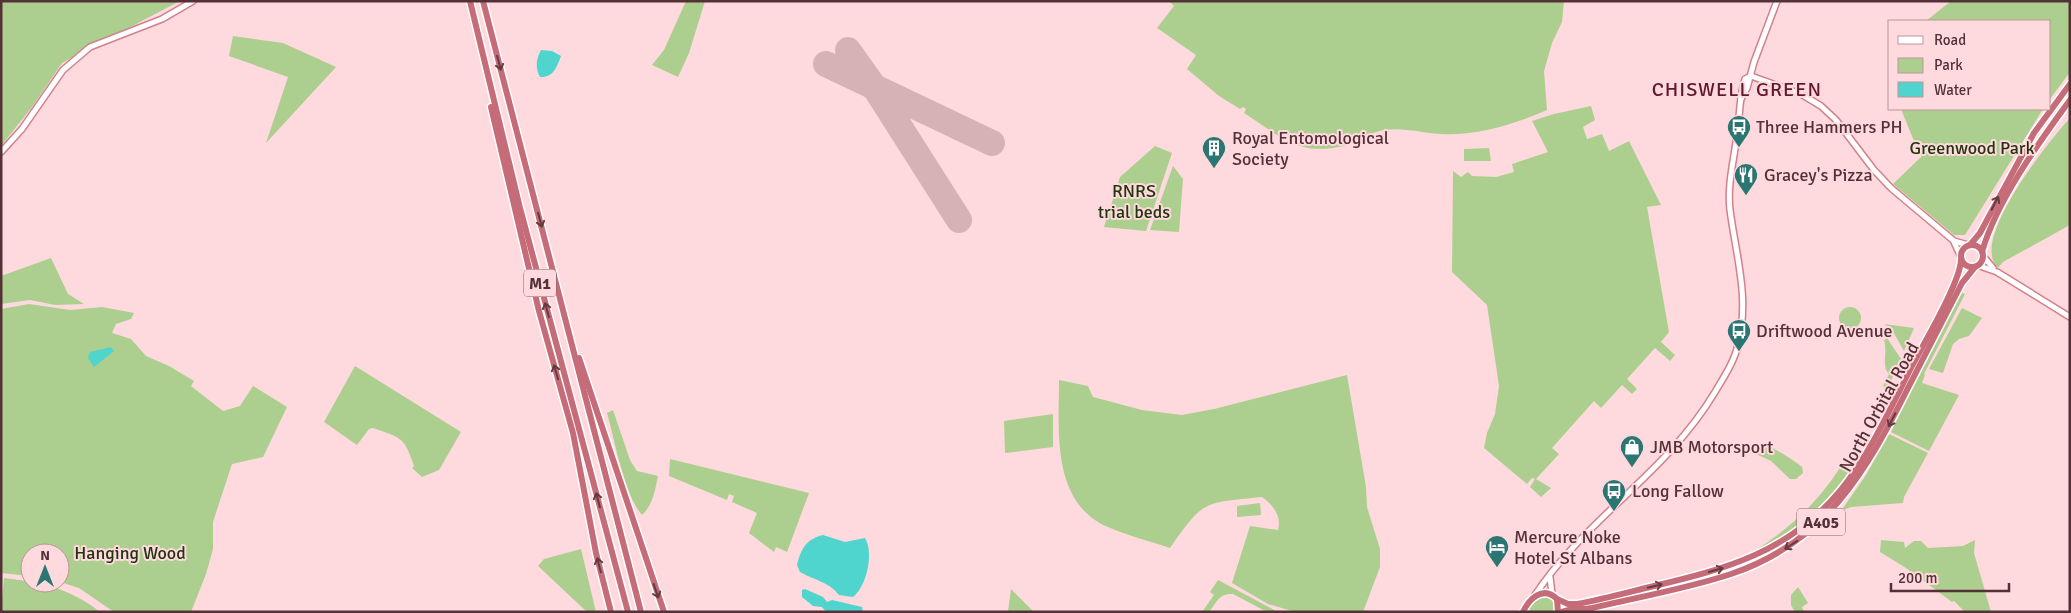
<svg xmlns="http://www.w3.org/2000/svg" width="2071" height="613" viewBox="0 0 2071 613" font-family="Signika,sans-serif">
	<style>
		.green { fill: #accf8f }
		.water { fill: #50d4ce }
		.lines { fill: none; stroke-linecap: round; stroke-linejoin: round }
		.runway { stroke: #d6b2b6; stroke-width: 26 }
		.secondary-casing { stroke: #d3808b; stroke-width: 8 }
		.highway-casing { stroke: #fff; stroke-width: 9 }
		.secondary { stroke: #fff; stroke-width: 5 }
		.highway { stroke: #c66c79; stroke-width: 6 }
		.oneway { stroke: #653a40 }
		.labels { text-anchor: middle; stroke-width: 4; stroke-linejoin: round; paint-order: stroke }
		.shield { fill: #fed9dd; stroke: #876368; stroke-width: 1 }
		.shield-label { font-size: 16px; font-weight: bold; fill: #543136 }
		.poi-label { font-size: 18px; fill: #543136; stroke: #fed9dd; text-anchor: start }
		.park-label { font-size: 18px; fill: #22360d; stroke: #fed9dd }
		.street-label { font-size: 18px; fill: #543136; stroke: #fed9dd }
		.quarter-label { font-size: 20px; letter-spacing: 1px; fill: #61192a; stroke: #fed9dd }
	</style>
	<rect width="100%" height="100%" fill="#fed9dd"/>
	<!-- green -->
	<g class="green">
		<polygon points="1,1 180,1 62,63 32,107 1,146"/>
		<polygon points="686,1 705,1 689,53 678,77 652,65 664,50"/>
		<path d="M1169 1H1564L1562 22 1552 43 1544 71 1547 110C1515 124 1477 136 1441 134 1423 133 1402 127 1384 130 1372 132 1363 139 1352 143 1338 149 1315 151 1300 146 1280 140 1262 124 1244 113L1246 109 1243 107 1240 109 1219 96 1187 69 1196 55 1157 28 1174 6Z"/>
		<polygon points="1951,1 2070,1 2070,72 2050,99 2050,21 1926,21"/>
		<polygon points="233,36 283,43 336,67 266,143 288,77 229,56"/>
		<polygon points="1591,106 1595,120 1583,127 1587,139 1602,134 1609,151 1629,141 1661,205 1647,207 1669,332 1661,342 1675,355 1670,361 1655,348 1627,379 1637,389 1632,394 1622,385 1601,408 1594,401 1552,448 1559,454 1536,479 1551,488 1541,497 1530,487 1535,479 1532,478 1527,484 1484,448 1487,433 1495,414 1499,386 1487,305 1452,272 1453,171 1461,177 1468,172 1472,176 1496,177 1514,172 1512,164 1548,152 1532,121 1554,114"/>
		<polygon points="1901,109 2043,109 1965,235 1954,235 1893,184 1922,156 1918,151"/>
		<path d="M2070 118V225L2003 262 1998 268C1968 241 2050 140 2070 118Z"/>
		<polygon points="1155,146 1172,153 1146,231 1104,227 1120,177"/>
		<polygon points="1489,148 1491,161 1464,161 1464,149"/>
		<polygon points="1173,166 1183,179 1179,232 1150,230"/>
		<polygon points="51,258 68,294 84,304 55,305 30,300 1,304 1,276"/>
		<polygon points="1960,292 1965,294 1924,374 1925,375 1922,383 1959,395 1929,451 1891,432"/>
		<polygon points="29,304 70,310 102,307 134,313 131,319 116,324 112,333 131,339 146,356 169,366 194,381 191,386 223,411 240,406 253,386 287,407 263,457 232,464 213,522 213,549 206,574 191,612 114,612 79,588 60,582 60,553 30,553 30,576 1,573 1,309"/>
		<circle cx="1850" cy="318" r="11"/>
		<polygon points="1962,308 1982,318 1969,336 1959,339 1953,344 1943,373 1929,369"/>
		<polygon points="1884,324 1914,328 1904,351 1891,328"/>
		<path d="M1887 338 1901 359 1887 390 1883 386 1889 374C1881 365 1888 353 1884 340Z"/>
		<path d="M355 366 461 432 439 470 422 477 412 468 414 466C404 436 401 438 373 428L369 429 357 445 324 422Z"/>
		<path d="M1347 375 1366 487 1367 507 1380 549V567L1363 612H1295L1268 604 1232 583 1250 526 1278 530C1282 516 1273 505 1262 497 1204 503 1204 499 1170 548 1150 541 1128 536 1108 527 1051 503 1059 431 1059 380L1088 386 1093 397 1142 410 1182 415 1214 409Z"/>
		<path d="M613 410 630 460 637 471 658 476C655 490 653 505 642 515 624 494 615 441 607 413Z"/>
		<polygon points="1053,414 1053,447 1005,453 1004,421"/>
		<polygon points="1889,434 1928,453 1904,497 1903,503 1851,507 1841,511 1866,475"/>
		<path d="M1756 444C1772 445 1789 457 1802 467L1803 473 1796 479H1790L1771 461 1754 453 1752 447Z"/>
		<polygon points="670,459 809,493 787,552 776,547 774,552 749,533 757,513 732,502 734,496 729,494 727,500 669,476"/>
		<path d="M1847 460 1854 463C1831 503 1791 535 1749 554 1789 530 1821 500 1844 461Z"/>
		<polygon points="1260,503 1261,515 1237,517 1237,506"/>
		<polygon points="1881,540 1904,542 1905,548 1914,541 1921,541 1928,548 1963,546 1975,540 1974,553 1991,612 1965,612 1954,601 1952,602 1906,568 1880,552"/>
		<polygon points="581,549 596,612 587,612 538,566 544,559"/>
		<path d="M4 578C39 582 70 588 100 612H1Z"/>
		<path d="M1218 580 1278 612H1267L1233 594C1219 593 1217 602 1209 612H1202L1214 595 1210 592Z"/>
		<polygon points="1798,587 1808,603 1802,607 1804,612 1795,612 1791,605 1791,595"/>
		<polygon points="1011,589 1034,612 1008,612"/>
		<polygon points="1543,596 1551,597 1555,601 1554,612 1527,612 1532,603"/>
	</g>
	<!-- water -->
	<g class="water">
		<path d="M541 50 552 51 561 56C557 67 553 78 540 77 535 68 536 59 541 50Z"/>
		<polygon points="111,347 114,351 94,367 88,358 90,352"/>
		<path d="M823 535 845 542 865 538C874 553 867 586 853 597L839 595C829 582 814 580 800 572L797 565C801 549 806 539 823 535Z"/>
		<polygon points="805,589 823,597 827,602 832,600 862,607 863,612 826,612 822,607 813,606 802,597 802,590"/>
	</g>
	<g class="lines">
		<!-- runway -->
		<g class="runway">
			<polyline points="848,50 875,88 959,220"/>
			<polyline points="826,64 992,143"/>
		</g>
		<!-- secondary casing -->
		<g class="secondary-casing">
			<g id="secondary">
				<polyline points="1751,76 1801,94 1821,106 1836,120 1874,170 1891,188 1954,241 1968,245"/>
				<polyline points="1741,99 1747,88 1754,62 1777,1"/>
				<polyline points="1,152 22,129 63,70 90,47 162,19 193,1"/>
				<polyline points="1954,242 1960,255"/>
				<polyline points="1983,256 1993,268"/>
				<polyline points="1977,265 1997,272 2070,317"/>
				<polyline points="1550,577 1552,594"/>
				<path d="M1535 595C1586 518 1666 474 1715 392 1724 377 1734 362 1738 345 1750 298 1736 256 1730 210 1727 185 1734 160 1737 135 1740 116 1739 97 1745 79L1751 76"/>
			</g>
		</g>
		<!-- highway casing -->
		<g class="highway-casing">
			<g id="highway">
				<polyline points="470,1 520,208 628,612"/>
				<polyline points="483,1 641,612"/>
				<polyline points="491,107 539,311 573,433 596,553 611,612"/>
				<circle cx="1972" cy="256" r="11"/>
				<polyline points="1970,245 1980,233 2034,133 2070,84"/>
				<path d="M1982 252C1996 202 2039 142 2070 100"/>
				<polyline points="579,358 664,612"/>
				<path d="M1557 599 1568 604H1577C1603 599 1629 592 1654 586 1727 569 1790 551 1840 491 1870 454 1890 409 1912 366 1924 343 1960 283 1961 260"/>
				<path d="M1523 612C1529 599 1543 585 1557 599L1558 612"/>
				<path d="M1562 612C1571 608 1582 610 1592 608 1638 597 1686 589 1731 574 1826 542 1866 472 1908 388 1926 353 1944 318 1962 283L1975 267"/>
			</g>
		</g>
		<!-- secondary -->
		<use href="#secondary" class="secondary"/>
		<!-- highway -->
		<use href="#highway" class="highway"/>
	</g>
	<!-- one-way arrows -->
	<defs><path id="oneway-shaft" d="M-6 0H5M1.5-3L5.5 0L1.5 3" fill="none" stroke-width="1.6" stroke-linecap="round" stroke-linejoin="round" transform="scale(1.25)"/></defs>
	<g class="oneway">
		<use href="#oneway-shaft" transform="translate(499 63) rotate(75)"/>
		<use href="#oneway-shaft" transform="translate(1995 203) rotate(-63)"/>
		<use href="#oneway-shaft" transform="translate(540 220) rotate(75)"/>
		<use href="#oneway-shaft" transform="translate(547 310) rotate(-105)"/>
		<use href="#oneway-shaft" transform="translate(556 372) rotate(-106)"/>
		<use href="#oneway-shaft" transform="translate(1892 420) rotate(117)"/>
		<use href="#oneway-shaft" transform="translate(598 500) rotate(-105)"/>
		<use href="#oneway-shaft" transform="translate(1791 545) rotate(147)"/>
		<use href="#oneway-shaft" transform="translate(599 565) rotate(-104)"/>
		<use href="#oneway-shaft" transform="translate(1716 570) rotate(-16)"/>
		<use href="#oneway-shaft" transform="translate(1655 586) rotate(-14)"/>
		<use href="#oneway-shaft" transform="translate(656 591) rotate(71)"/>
	</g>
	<!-- icons -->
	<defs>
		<g id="bus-pin" transform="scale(1.25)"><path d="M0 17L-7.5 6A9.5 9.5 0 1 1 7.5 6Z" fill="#2b7572" stroke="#fed9dd"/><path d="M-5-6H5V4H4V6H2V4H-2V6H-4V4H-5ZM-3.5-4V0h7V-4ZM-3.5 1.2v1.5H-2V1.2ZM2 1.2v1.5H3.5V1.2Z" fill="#fff"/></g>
		<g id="building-pin" transform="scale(1.25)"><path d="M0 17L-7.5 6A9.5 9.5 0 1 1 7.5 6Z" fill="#2b7572" stroke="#fed9dd"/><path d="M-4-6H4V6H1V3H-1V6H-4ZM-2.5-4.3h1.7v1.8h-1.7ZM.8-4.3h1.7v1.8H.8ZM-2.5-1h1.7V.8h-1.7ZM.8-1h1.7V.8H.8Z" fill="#fff"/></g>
		<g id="restaurant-pin" transform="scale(1.25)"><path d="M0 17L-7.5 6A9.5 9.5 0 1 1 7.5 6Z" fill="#2b7572" stroke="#fed9dd"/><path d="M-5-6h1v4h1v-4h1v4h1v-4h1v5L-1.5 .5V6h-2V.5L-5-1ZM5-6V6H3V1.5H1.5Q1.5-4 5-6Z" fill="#fff"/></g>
		<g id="shop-pin" transform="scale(1.25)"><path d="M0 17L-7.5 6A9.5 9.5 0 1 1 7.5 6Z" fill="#2b7572" stroke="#fed9dd"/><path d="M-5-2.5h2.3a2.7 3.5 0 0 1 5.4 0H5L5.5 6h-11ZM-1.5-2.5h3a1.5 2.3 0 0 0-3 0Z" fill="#fff"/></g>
		<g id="hotel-pin" transform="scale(1.25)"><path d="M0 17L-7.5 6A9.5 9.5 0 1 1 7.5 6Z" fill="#2b7572" stroke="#fed9dd"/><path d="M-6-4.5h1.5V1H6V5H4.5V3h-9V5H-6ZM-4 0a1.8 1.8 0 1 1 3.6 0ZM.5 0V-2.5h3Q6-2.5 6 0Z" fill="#fff"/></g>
	</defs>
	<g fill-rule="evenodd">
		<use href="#bus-pin" x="1739" y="127"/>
		<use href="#building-pin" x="1214" y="148"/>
		<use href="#restaurant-pin" x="1746" y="175"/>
		<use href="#bus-pin" x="1739" y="331"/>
		<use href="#shop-pin" x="1632" y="447"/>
		<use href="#bus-pin" x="1614" y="491"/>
		<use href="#hotel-pin" x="1497" y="547"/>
	</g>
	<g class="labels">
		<!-- shield labels -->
		<g class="shield">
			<rect x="524" y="269.5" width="32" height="27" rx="4"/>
			<rect x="1797" y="508.5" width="48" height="27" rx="4"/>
		</g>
		<g class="shield-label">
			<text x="540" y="289">M1</text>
			<text x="1821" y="528">A405</text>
		</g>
		<!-- poi labels -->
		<g class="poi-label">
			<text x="1756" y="133">Three Hammers PH</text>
			<text x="1232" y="144">Royal Entomological<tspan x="1232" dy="21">Society</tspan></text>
			<text x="1764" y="181">Gracey's Pizza</text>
			<text x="1756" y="337">Driftwood Avenue</text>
			<text x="1650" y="453">JMB Motorsport</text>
			<text x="1632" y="497">Long Fallow</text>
			<text x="1514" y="543">Mercure Noke<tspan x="1514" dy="21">Hotel St Albans</tspan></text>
		</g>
		<!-- park labels -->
		<g class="park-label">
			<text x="1972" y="154">Greenwood Park</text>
			<text x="1134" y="197">RNRS<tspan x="1134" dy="21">trial beds</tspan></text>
			<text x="130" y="559">Hanging Wood</text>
		</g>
		<!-- street labels -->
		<g class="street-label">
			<text transform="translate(1879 407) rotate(-61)" y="6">North Orbital Road</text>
		</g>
		<!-- quarter labels -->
		<g class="quarter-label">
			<text x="1737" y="96">CHISWELL GREEN</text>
		</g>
	</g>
	<!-- border -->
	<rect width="2071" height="613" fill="none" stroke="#543136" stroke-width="5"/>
	<!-- legend -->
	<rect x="1888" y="20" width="162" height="90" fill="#fed9dd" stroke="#ba969a"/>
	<rect x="1898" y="36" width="25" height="8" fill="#ffffff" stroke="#ba969a"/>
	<text x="1934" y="45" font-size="15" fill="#543136">Road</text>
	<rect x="1898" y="58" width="25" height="15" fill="#accf8f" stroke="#ba969a"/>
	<text x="1934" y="70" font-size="15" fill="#543136">Park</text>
	<rect x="1898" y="82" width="25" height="15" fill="#50d4ce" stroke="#ba969a"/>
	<text x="1934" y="95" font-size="15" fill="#543136">Water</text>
	<!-- north arrow -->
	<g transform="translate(45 568)"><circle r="24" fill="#fed9dd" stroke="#ba969a"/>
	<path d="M0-4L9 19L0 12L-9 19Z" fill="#2b7572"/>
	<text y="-8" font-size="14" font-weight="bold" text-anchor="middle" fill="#543136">N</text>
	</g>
	<!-- scale -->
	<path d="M1891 583v8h118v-8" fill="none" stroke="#543136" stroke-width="2.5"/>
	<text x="1898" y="583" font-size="15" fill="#543136" stroke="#fed9dd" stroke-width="4" paint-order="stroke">200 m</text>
</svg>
